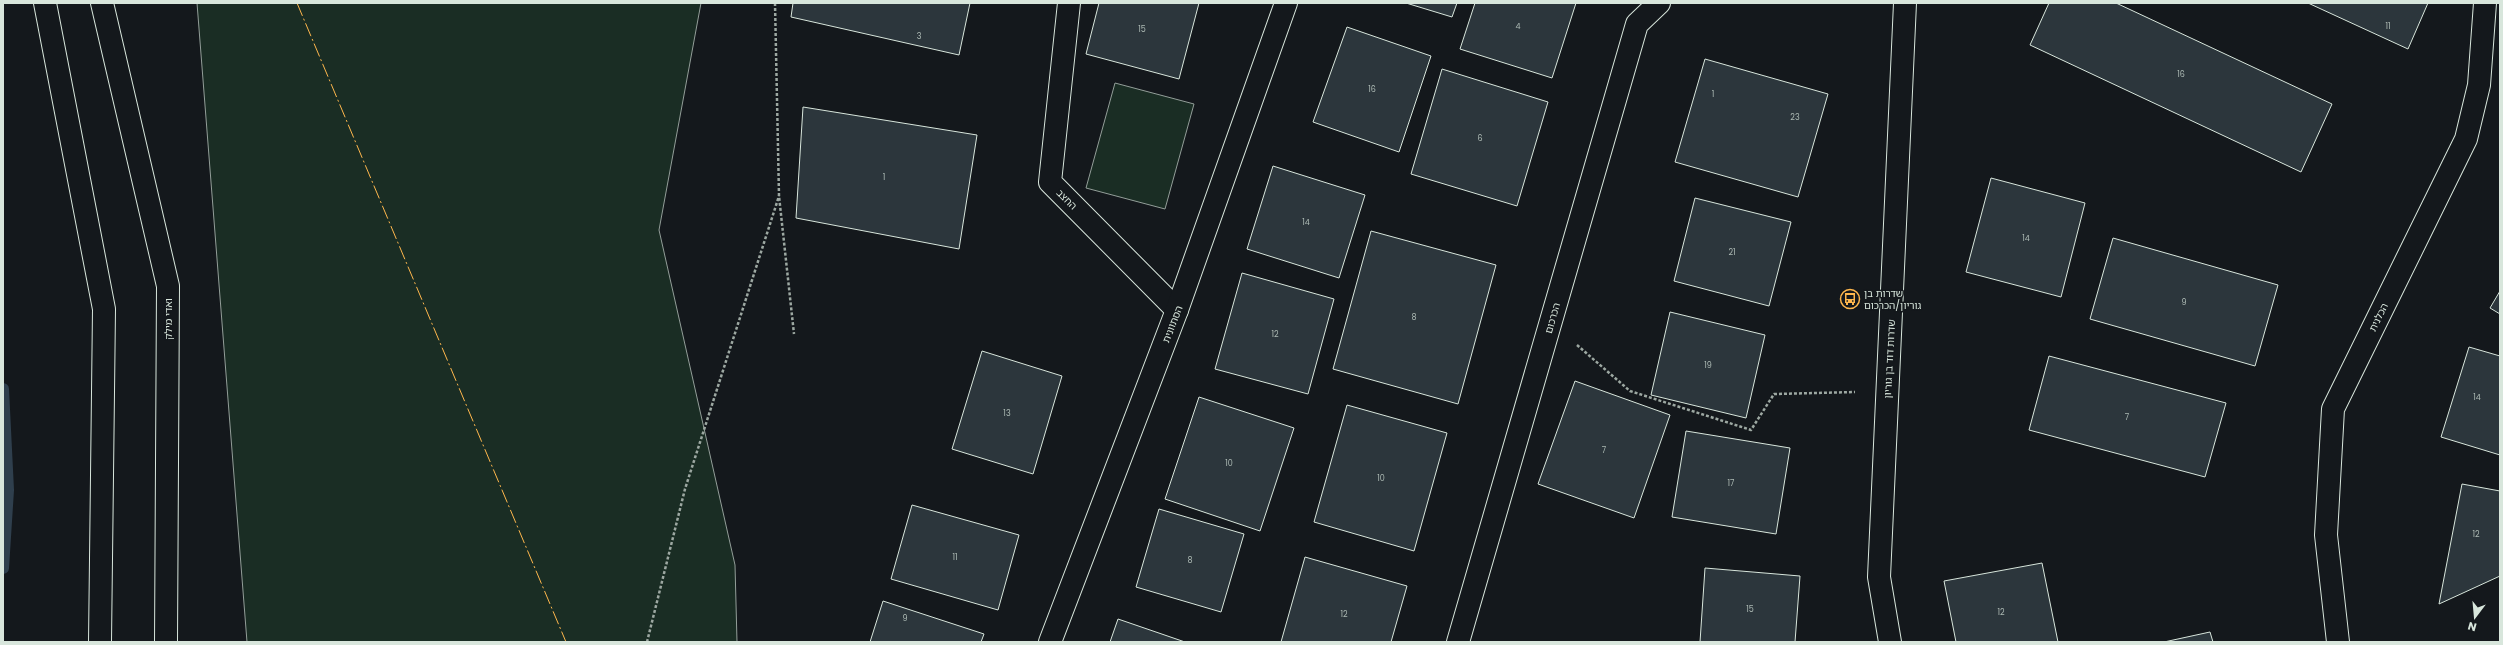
<svg xmlns="http://www.w3.org/2000/svg" width="2503" height="645" viewBox="0 0 2503 645" font-family="Poppins,'Noto Sans Hebrew',sans-serif">
	<style>
		.green { fill: #1a2d24; stroke: #939e99 }
		.lines { fill: none; stroke-linecap: round; stroke-linejoin: round }
		.stream { stroke: #2f3f4d; stroke-width: 12 }
		.building { fill: #2c363c; stroke: #d8e6dc }
		.minor-casing { stroke: #d8e6dc; stroke-width: 24 }
		.trunk-casing { stroke: #d8e6dc; stroke-width: 24 }
		.path { stroke: #9da8a2; stroke-width: 2.5; stroke-dasharray: 3 2; stroke-linecap: butt }
		.minor { stroke: #14181c; stroke-width: 22 }
		.trunk { stroke: #14181c; stroke-width: 22 }
		.power { stroke: #ffb74d; stroke-width: 1; stroke-dasharray: 14 3 2 3; stroke-linecap: butt }
		.labels { text-anchor: middle; stroke-width: 3; stroke-linejoin: round; paint-order: stroke }
		.number-label { font-size: 8px; fill: #adbab4 }
		.street-label { font-size: 10px; fill: #d8e6dc; stroke: #14181c }
		.poi-label { font-size: 10px; fill: #d8e6dc; stroke: #14181c; text-anchor: start }
	</style>
	<rect width="100%" height="100%" fill="#14181c"/>
	<!-- green -->
	<g class="green">
		<polygon points="197,3 701,3 659,230 735,565 737,642 247,642"/>
		<polygon points="1115,83 1194,104 1165,209 1086,188"/>
	</g>
	<g class="lines">
		<!-- stream -->
		<polyline class="stream" points="3,389 8,490 3,568"/>
	</g>
	<!-- building -->
	<g class="building">
		<polygon points="793,3 970,3 959,55 791,17"/>
		<polygon points="1099,3 1199,3 1179,79 1086,54"/>
		<polygon points="1406,3 1457,3 1452,17"/>
		<polygon points="1475,3 1576,3 1552,78 1460,49"/>
		<polygon points="2049,3 2116,3 2332,104 2301,172 2030,45"/>
		<polygon points="2308,3 2428,3 2408,49"/>
		<polygon points="1347,27 1431,56 1399,152 1313,122"/>
		<polygon points="1705,59 1828,94 1798,197 1675,162"/>
		<polygon points="1442,69 1548,102 1517,206 1411,174"/>
		<polygon points="803,107 977,135 959,249 796,218"/>
		<polygon points="1273,166 1365,195 1339,278 1247,249"/>
		<polygon points="1991,178 2085,203 2061,297 1966,272"/>
		<polygon points="1695,198 1791,222 1769,306 1674,281"/>
		<polygon points="1371,231 1496,265 1458,404 1333,369"/>
		<polygon points="2113,238 2278,285 2255,366 2090,319"/>
		<polygon points="1242,273 1334,299 1308,394 1215,369"/>
		<polygon points="2500,291 2500,314 2490,308"/>
		<polygon points="1670,312 1765,335 1746,418 1651,395"/>
		<polygon points="2469,347 2500,356 2500,455 2441,437"/>
		<polygon points="982,351 1062,376 1033,474 952,449"/>
		<polygon points="2049,356 2226,403 2205,477 2029,430"/>
		<polygon points="1575,381 1670,415 1634,518 1538,484"/>
		<polygon points="1199,397 1294,428 1260,531 1165,499"/>
		<polygon points="1347,405 1447,433 1414,551 1314,522"/>
		<polygon points="1686,431 1790,448 1776,534 1672,517"/>
		<polygon points="2462,484 2500,491 2500,576 2439,604"/>
		<polygon points="912,505 1019,535 998,610 891,579"/>
		<polygon points="1159,509 1244,534 1221,612 1136,587"/>
		<polygon points="1305,557 1407,586 1391,642 1281,642"/>
		<polygon points="2042,563 2058,642 1956,642 1944,581"/>
		<polygon points="1705,568 1800,576 1795,642 1700,642"/>
		<polygon points="883,601 984,634 981,642 870,642"/>
		<polygon points="1118,619 1185,642 1110,642"/>
		<polygon points="2210,632 2213,642 2164,642"/>
	</g>
	<g class="lines">
		<!-- minor casing -->
		<g class="minor-casing">
			<g id="minor">
				<polyline points="1069,3 1050,182 1177,310"/>
				<polyline points="1050,642 1177,310 1286,3"/>
				<polyline points="1458,642 1637,24 1659,3"/>
				<polyline points="1890,642 1879,577 1905,3"/>
				<polyline points="2338,642 2326,535 2333,409 2466,139 2479,85 2485,3"/>
			</g>
		</g>
		<!-- trunk casing -->
		<g class="trunk-casing">
			<g id="trunk">
				<polyline points="45,3 104,309 100,642"/>
				<polyline points="102,3 168,286 166,642"/>
			</g>
		</g>
		<!-- path -->
		<g class="path">
			<polyline points="775,3 779,196 794,334"/>
			<polyline points="1577,345 1630,391 1751,430 1774,394 1855,392"/>
			<polyline points="647,642 685,489 779,196"/>
		</g>
		<!-- minor -->
		<use href="#minor" class="minor"/>
		<!-- trunk -->
		<use href="#trunk" class="trunk"/>
		<!-- power -->
		<polyline class="power" points="297,3 566,642"/>
	</g>
	<!-- icons -->
	<defs>
		<g id="bus-ring" transform="scale(1)"><circle r="9.5" fill="#14181c" stroke="#ffb74d" stroke-width="1.5"/><path d="M-5-6H5V4H4V6H2V4H-2V6H-4V4H-5ZM-3.5-4V0h7V-4ZM-3.5 1.2v1.5H-2V1.2ZM2 1.2v1.5H3.5V1.2Z" fill="#ffb74d"/></g>
	</defs>
	<g fill-rule="evenodd">
		<use href="#bus-ring" x="1850" y="299"/>
	</g>
	<g class="labels">
		<!-- number labels -->
		<g class="number-label">
			<text x="1518" y="29">4</text>
			<text x="2388" y="29">11</text>
			<text x="1142" y="32">15</text>
			<text x="919" y="39">3</text>
			<text x="2181" y="77">16</text>
			<text x="1372" y="92">16</text>
			<text x="1713" y="97">1</text>
			<text x="1795" y="120">23</text>
			<text x="1480" y="141">6</text>
			<text x="884" y="180">1</text>
			<text x="1306" y="225">14</text>
			<text x="2026" y="241">14</text>
			<text x="1732" y="255">21</text>
			<text x="2184" y="305">9</text>
			<text x="1414" y="320">8</text>
			<text x="1275" y="337">12</text>
			<text x="1708" y="368">19</text>
			<text x="2477" y="400">14</text>
			<text x="1007" y="416">13</text>
			<text x="2127" y="420">7</text>
			<text x="1604" y="453">7</text>
			<text x="1229" y="466">10</text>
			<text x="1381" y="481">10</text>
			<text x="1731" y="486">17</text>
			<text x="2476" y="537">12</text>
			<text x="955" y="560">11</text>
			<text x="1190" y="563">8</text>
			<text x="1750" y="612">15</text>
			<text x="2001" y="615">12</text>
			<text x="1344" y="617">12</text>
			<text x="905" y="621">9</text>
		</g>
		<!-- street labels -->
		<g class="street-label">
			<text transform="translate(1067 199) rotate(45)" y="4">החצב</text>
			<text transform="translate(2378 317) rotate(-64)" y="4">הכלנית</text>
			<text transform="translate(1552 318) rotate(-74)" y="4">הכרכום</text>
			<text transform="translate(168 319) rotate(-90)" y="4">ואדי מילק</text>
			<text transform="translate(1172 324) rotate(-69)" y="4">הסתוונית</text>
			<text transform="translate(1889 359) rotate(-87)" y="4">שדרות דוד בן גוריון</text>
		</g>
		<!-- poi labels -->
		<g class="poi-label">
			<text x="1864" y="297">שדרות בן<tspan x="1864" dy="12">גוריון/הכרכום</tspan></text>
		</g>
	</g>
	<!-- border -->
	<rect width="2503" height="645" fill="none" stroke="#d8e6dc" stroke-width="8"/>
	<!-- north arrow -->
	<g transform="translate(2475 617) rotate(196)" stroke="#14181c" stroke-width="3" paint-order="stroke">
	<path d="M0-3L7 15L0 10L-7 15Z" fill="#d8e6dc"/>
	<text y="-6" font-size="11" font-weight="bold" text-anchor="middle" fill="#d8e6dc">N</text>
	</g>
</svg>
